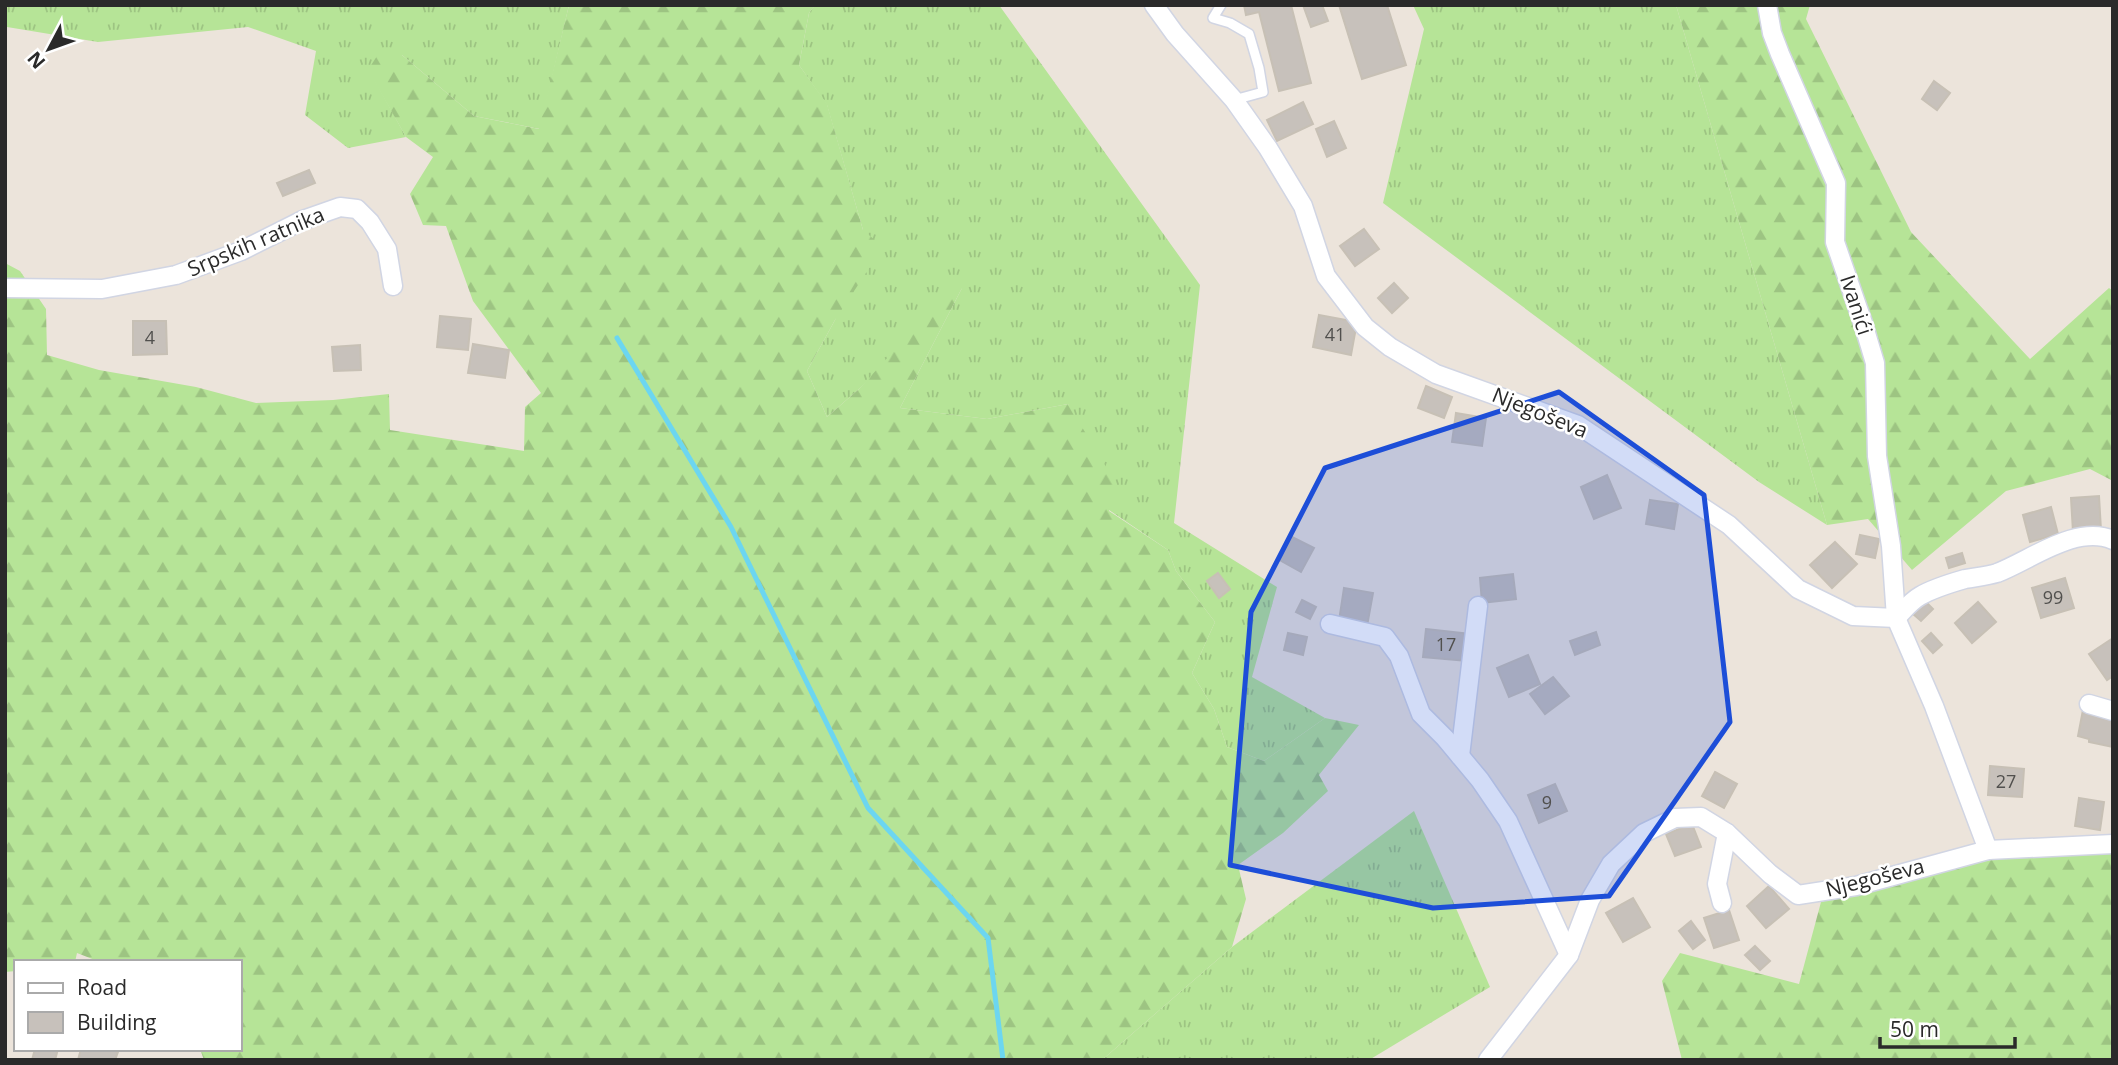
<svg xmlns="http://www.w3.org/2000/svg" width="2118" height="1065" viewBox="0 0 2118 1065" font-family="'Open Sans',sans-serif">
	<style>
		.grass { fill: url(#grass-tufts) }
		.forest { fill: url(#forest-firs) }
		.lines { fill: none; stroke-linecap: round; stroke-linejoin: round }
		.stream { stroke: #6cd6f0; stroke-width: 5 }
		.building { fill: #c7c1bb; stroke: #c7c0b5; stroke-width: 2 }
		.lane-casing { stroke: #d1d5e3; stroke-width: 12 }
		.street-casing { stroke: #d1d5e3; stroke-width: 21 }
		.lane { stroke: #fff; stroke-width: 9 }
		.street { stroke: #fff; stroke-width: 18 }
		.marked { fill: #1d4ed8; fill-opacity: 0.2; stroke: #1d4ed8; stroke-width: 5; stroke-linejoin: round }
		.labels { text-anchor: middle; stroke-width: 5; stroke-linejoin: round; paint-order: stroke }
		.number-label { font-size: 18px; fill: #51504e }
		.street-label { font-size: 21px; fill: #2a2a2a; stroke: #fff }
	</style>
	<defs>
		<pattern id="grass-tufts" width="24" height="20" patternUnits="userSpaceOnUse" patternTransform="scale(1.75)"><rect width="24" height="20" fill="#b6e497"/><path d="M3 7l-1-3M5 7V3M7 7l1-3M15 17l-1-3M17 17v-4M19 17l1-3" fill="none" stroke="#9dc482"/></pattern>
		<pattern id="forest-firs" width="22" height="20" patternUnits="userSpaceOnUse" patternTransform="scale(1.75)"><rect width="22" height="20" fill="#b6e497"/><path d="M5 1l3.5 6h-7zM16 11l3.5 6h-7z" fill="#9dc482"/></pattern>
	</defs>
	<rect width="100%" height="100%" fill="#ece4db"/>
	<!-- grass -->
	<g class="grass">
		<polygon points="5,5 569,5 540,129 474,116 402,55 369,70 406,137 348,148 305,115 316,51 248,27 98,42 7,27 5,26"/>
		<polygon points="815,5 999,5 1200,285 1174,523 1277,587 1252,677 1325,718 1264,761 1227,747 1214,709 1192,673 1215,622 1176,571 1168,550 1109,510 1068,404 987,419 900,408 962,288 859,389 827,417 807,371 835,320 863,230 827,105 799,65 809,13"/>
		<polygon points="1413,5 1676,5 1827,525 1759,482 1383,203 1424,29"/>
		<polygon points="1414,811 1490,987 1369,1060 1102,1060 1232,947"/>
	</g>
	<!-- forest -->
	<g class="forest">
		<polygon points="569,5 815,5 809,13 799,65 827,104 863,230 883,247 835,320 807,371 827,417 859,389 951,288 962,288 900,408 987,419 1068,404 1114,480 1109,511 1168,550 1176,571 1215,622 1192,673 1214,709 1227,747 1264,761 1325,718 1359,725 1319,775 1328,791 1283,833 1238,865 1246,899 1232,947 1102,1060 204,1060 200,1049 240,1049 240,962 100,962 77,953 75,962 16,962 16,971 5,972 5,263 20,271 46,309 47,355 99,370 196,387 256,403 333,400 389,394 390,430 524,451 525,407 541,393 473,301 446,226 423,225 410,194 433,157 406,137 368,70 377,56 402,55 474,116 539,129"/>
		<polygon points="1676,5 1810,5 1806,19 1911,232 2030,359 2109,288 2113,291 2113,481 2090,469 2006,491 1912,570 1868,519 1827,525"/>
		<polygon points="2113,851 2113,1060 1682,1060 1662,981 1680,953 1799,984 1821,902 1987,858"/>
	</g>
	<g class="lines">
		<!-- stream -->
		<polyline class="stream" points="617,338 731,527 868,808 988,938 1003,1060"/>
	</g>
	<!-- building -->
	<g class="building">
		<polygon points="1244,5 1291,5 1311,83 1279,91 1259,12 1246,15"/>
		<polygon points="1303,5 1322,5 1328,21 1311,27"/>
		<polygon points="1339,5 1387,5 1406,65 1362,79"/>
		<polygon points="1934,81 1950,93 1937,110 1922,99"/>
		<polygon points="1303,102 1313,124 1277,141 1267,120"/>
		<polygon points="1334,121 1346,148 1327,157 1316,129"/>
		<polygon points="309,170 315,183 283,196 277,183"/>
		<polygon points="1364,229 1379,249 1355,266 1340,246"/>
		<polygon points="1394,283 1408,298 1392,313 1378,298"/>
		<polygon points="1319,315 1357,322 1351,355 1313,347"/>
		<polygon points="440,316 471,319 468,350 437,347"/>
		<polygon points="133,321 166,321 167,354 133,355"/>
		<polygon points="473,344 509,350 505,378 468,373"/>
		<polygon points="360,345 361,370 334,371 332,347"/>
		<polygon points="1426,386 1452,397 1444,418 1418,408"/>
		<polygon points="1456,413 1486,418 1482,446 1452,442"/>
		<polygon points="1607,475 1621,508 1594,519 1581,487"/>
		<polygon points="2099,496 2101,530 2073,532 2071,498"/>
		<polygon points="1650,500 1678,504 1674,529 1646,524"/>
		<polygon points="2051,507 2058,534 2030,542 2023,515"/>
		<polygon points="1860,535 1879,539 1875,558 1856,554"/>
		<polygon points="1290,536 1314,548 1301,572 1278,559"/>
		<polygon points="1835,542 1857,564 1832,588 1810,565"/>
		<polygon points="1962,553 1965,563 1949,568 1946,558"/>
		<polygon points="1218,573 1230,589 1219,598 1207,581"/>
		<polygon points="1513,574 1516,599 1482,603 1480,578"/>
		<polygon points="2065,578 2074,608 2041,618 2032,588"/>
		<polygon points="1344,588 1373,593 1367,626 1339,621"/>
		<polygon points="1302,600 1316,607 1310,619 1296,612"/>
		<polygon points="1925,601 1933,609 1921,621 1913,614"/>
		<polygon points="1978,602 1996,622 1972,643 1955,623"/>
		<polygon points="1426,629 1470,634 1467,661 1423,657"/>
		<polygon points="1596,632 1600,645 1575,655 1570,641"/>
		<polygon points="1288,633 1307,637 1303,655 1284,650"/>
		<polygon points="1931,633 1942,645 1933,653 1922,641"/>
		<polygon points="2113,638 2113,676 2107,680 2089,654"/>
		<polygon points="1528,655 1540,684 1509,697 1497,668"/>
		<polygon points="1553,677 1569,696 1545,714 1530,694"/>
		<polygon points="2083,710 2113,716 2113,747 2089,742 2089,739 2078,736"/>
		<polygon points="1990,766 2024,769 2022,797 1988,795"/>
		<polygon points="1715,772 1737,784 1724,808 1702,796"/>
		<polygon points="1555,784 1567,811 1539,823 1528,795"/>
		<polygon points="2079,798 2104,802 2100,830 2075,826"/>
		<polygon points="1692,824 1701,847 1675,856 1666,834"/>
		<polygon points="1769,886 1789,909 1766,928 1747,906"/>
		<polygon points="1633,898 1650,927 1623,942 1606,913"/>
		<polygon points="1729,910 1739,940 1714,948 1704,918"/>
		<polygon points="1691,921 1705,940 1693,949 1679,931"/>
		<polygon points="1755,946 1770,961 1760,970 1745,955"/>
		<polygon points="35,1049 58,1049 55,1060 32,1060"/>
		<polygon points="81,1049 108,1049 118,1052 115,1060 78,1060"/>
	</g>
	<g class="lines">
		<!-- lane casing -->
		<g class="lane-casing">
			<polyline id="lane" points="1221,5 1213,18 1230,23 1249,34 1259,68 1263,92 1234,100"/>
		</g>
		<!-- street casing -->
		<g class="street-casing">
			<g id="street">
				<polyline points="1154,5 1175,34 1234,100 1268,148 1303,206 1326,276 1365,327 1390,347 1436,374 1578,425 1729,525 1798,589 1853,616 1896,618 1934,706 1988,850"/>
				<polyline points="1767,5 1772,33 1780,54 1836,183 1835,242 1863,323 1875,363 1877,456 1891,546 1896,618"/>
				<polyline points="5,288 102,289 176,275 241,251 303,220 340,207 357,209 370,222 387,249 393,286"/>
				<path d="M1896 618C1903 611 1911 601 1920 596 1932 589 1951 583 1965 579 1976 577 1987 576 1997 573 2031 560 2076 524 2113 540"/>
				<polyline points="1330,624 1385,637 1399,656 1421,714 1445,738 1480,780 1508,821 1569,955"/>
				<polyline points="2089,704 2113,711"/>
				<polyline points="1460,756 1478,606"/>
				<polyline points="1722,903 1717,884 1727,833"/>
				<polyline points="1488,1060 1569,955 1590,900 1611,864 1644,833 1675,818 1701,817 1727,833 1770,874 1798,895 1856,886 1988,850 2113,844"/>
			</g>
		</g>
		<!-- lane -->
		<use href="#lane" class="lane"/>
		<!-- street -->
		<use href="#street" class="street"/>
	</g>
	<!-- marked area -->
	<path class="marked" d="M1559 392 1704 495 1730 722 1609 896 1433 908 1230 865 1251 612 1325 468Z"/>
	<g class="labels">
		<!-- number labels -->
		<g class="number-label">
			<text x="1335" y="341">41</text>
			<text x="150" y="344">4</text>
			<text x="2053" y="604">99</text>
			<text x="1446" y="651">17</text>
			<text x="2006" y="788">27</text>
			<text x="1547" y="809">9</text>
		</g>
		<!-- street labels -->
		<g class="street-label">
			<text transform="translate(256 242) rotate(-23)" y="7">Srpskih ratnika</text>
			<text transform="translate(1856 305) rotate(72)" y="7">Ivanići</text>
			<text transform="translate(1540 413) rotate(22)" y="7">Njegoševa</text>
			<text transform="translate(1875 878) rotate(-14)" y="7">Njegoševa</text>
		</g>
	</g>
	<!-- border -->
	<rect width="2118" height="1065" fill="none" stroke="#2a2a2a" stroke-width="14"/>
	<!-- legend -->
	<rect x="14" y="960" width="228" height="91" fill="#ffffff" stroke="#aaaaaa" stroke-width="2"/>
	<rect x="28" y="983" width="35" height="10" fill="#ffffff" stroke="#aaaaaa" stroke-width="2"/>
	<text x="77" y="995" font-size="21" fill="#2a2a2a">Road</text>
	<rect x="28" y="1012" width="35" height="21" fill="#c7c1bb" stroke="#aaaaaa" stroke-width="2"/>
	<text x="77" y="1030" font-size="21" fill="#2a2a2a">Building</text>
	<!-- north arrow -->
	<g transform="translate(49 49) rotate(229)" stroke="#ffffff" stroke-width="5" paint-order="stroke">
	<path d="M0-5L12 26L0 18L-12 26Z" fill="#2a2a2a"/>
	<text y="-10" font-size="19" font-weight="bold" text-anchor="middle" fill="#2a2a2a">N</text>
	</g>
	<!-- scale -->
	<path d="M1880 1037v10h135v-10" fill="none" stroke="#2a2a2a" stroke-width="3.5"/>
	<text x="1890" y="1037" font-size="21" fill="#2a2a2a" stroke="#ffffff" stroke-width="5" paint-order="stroke">50 m</text>
</svg>
